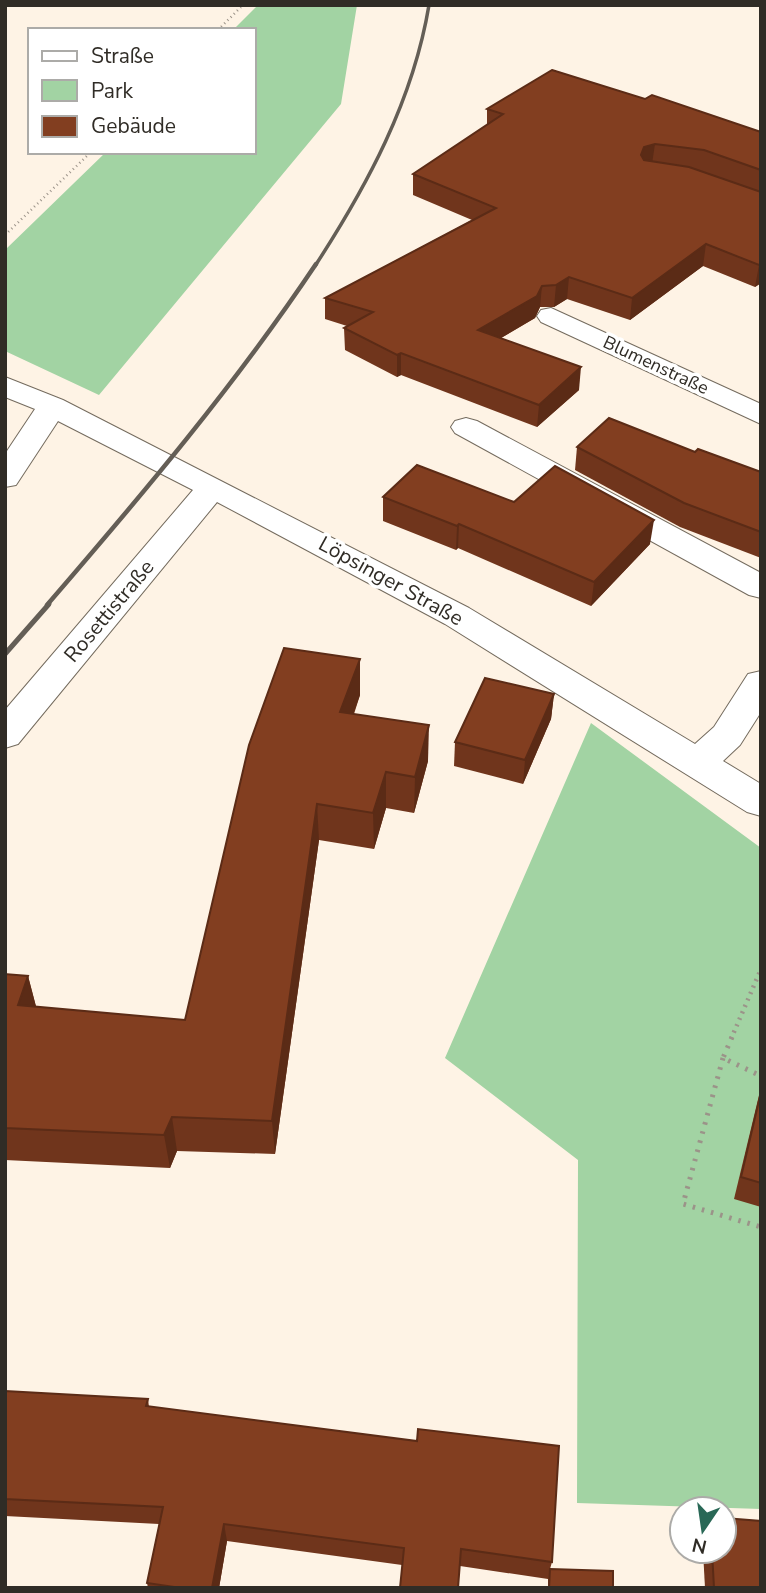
<svg xmlns="http://www.w3.org/2000/svg" width="766" height="1593" viewBox="0 0 766 1593" font-family="'Nunito Sans',sans-serif">
	<style>
		.green { fill: #a2d3a3 }
		.lines { fill: none; stroke-linecap: round; stroke-linejoin: round }
		.street-casing { stroke: #746b5e; stroke-width: 2 }
		.path-far2 { stroke: #9b9389; stroke-width: 2.5; stroke-dasharray: 1 3.5; stroke-linecap: butt }
		.path-far1 { stroke: #9b9389; stroke-width: 4.5; stroke-dasharray: 2 5; stroke-linecap: butt }
		.path { stroke: #9b9389; stroke-width: 5; stroke-dasharray: 2.5 7; stroke-linecap: butt }
		.street { fill: #fff; fill-rule: evenodd }
		.rail-far2 { stroke: #645e56; stroke-width: 3.5 }
		.rail-far1 { stroke: #645e56; stroke-width: 4.5 }
		.rail { stroke: #645e56; stroke-width: 5 }
		.wall { fill: #70351c }
		.shaded-wall { fill: #5b2b16 }
		.building { fill: #823e20; stroke: #5b2b16; stroke-width: 2 }
		.labels { text-anchor: middle; stroke-width: 7; stroke-linejoin: round; paint-order: stroke }
		.far-street-label { font-size: 18px; fill: #302c26; stroke: #fff }
		.street-label { font-size: 21px; fill: #302c26; stroke: #fff }
	</style>
	<rect width="100%" height="100%" fill="#fef3e5"/>
	<!-- green -->
	<g class="green">
		<polygon points="258,5 357,5 341,104 99,395 5,351 5,250 106,152 254,152 254,30 233,30"/>
		<polygon points="591,723 761,848 761,1509 577,1503 578,1160 445,1058"/>
	</g>
	<g class="lines">
		<!-- street casing -->
		<g class="street-casing">
			<g id="street">
				<polygon points="551,308 761,404 761,424 541,322 537,316 541,310"/>
				<polygon points="5,377 63,400 469,608 695,744 714,727 748,674 761,671 761,712 740,745 723,761 761,784 761,816 747,812 445,624 217,502 18,744 5,748 5,710 193,490 58,421 16,485 5,487 5,454 35,409 5,397"/>
				<polygon points="466,418 477,421 761,573 761,598 749,595 455,433 451,427 455,421"/>
			</g>
		</g>
		<!-- path-far2 -->
		<g class="path-far2">
			<polyline points="218,30 243,5"/>
			<polyline points="5,235 91,152"/>
		</g>
		<!-- path-far1 -->
		<polyline class="path-far1" points="731,1039 761,969"/>
		<!-- path -->
		<g class="path">
			<polyline points="732,1037 723,1058 761,1076"/>
			<polyline points="723,1058 683,1204 761,1227"/>
		</g>
		<!-- street -->
		<use href="#street" class="street"/>
		<!-- rail-far2 -->
		<path class="rail-far2" d="M315 266C367 186 413 101 429 5"/>
		<!-- rail-far1 -->
		<path class="rail-far1" d="M47 605C142 495 235 385 316 264"/>
		<!-- rail -->
		<polyline class="rail" points="5,654 49,604"/>
	</g>
	<!-- wall -->
	<g class="wall">
		<polygon points="645,99 761,132 761,283 755,287 703,266 630,320 567,299 554,307 540,307 535,318 501,338 579,390 537,427 401,375 397,377 345,350 344,328 347,326 325,319 325,298 472,220 413,195 413,174 487,125 487,109"/>
		<polygon points="577,447 695,452 761,472 761,558 680,527 575,470"/>
		<polygon points="383,497 514,502 650,544 591,606 458,548 456,550 383,521"/>
		<polygon points="360,659 360,695 354,714 428,761 414,813 386,808 374,849 319,840 275,1154 177,1151 170,1168 5,1160 5,974 28,976 36,1007 185,1020"/>
		<polygon points="554,694 551,719 523,784 454,766 455,742"/>
		<polygon points="761,1087 761,1207 734,1199"/>
		<polygon points="5,1391 148,1399 149,1407 552,1562 550,1569 613,1588 548,1588 548,1579 460,1566 402,1565 227,1541 219,1588 148,1588 147,1583 159,1524 5,1516"/>
		<polygon points="703,1551 724,1551 761,1588 705,1588"/>
	</g>
	<!-- shaded-wall -->
	<g class="shaded-wall">
		<polygon points="655,144 652,164 642,168 641,155 644,147"/>
		<polygon points="706,244 703,266 630,320 632,298"/>
		<polygon points="761,264 761,283 755,287 759,265"/>
		<polygon points="569,277 567,299 554,307 556,285"/>
		<polygon points="542,286 540,307 535,318 477,352 478,330"/>
		<polygon points="401,353 401,375 397,377 397,355"/>
		<polygon points="581,367 579,390 537,427 539,405"/>
		<polygon points="654,520 650,544 591,606 594,582"/>
		<polygon points="459,524 458,548 456,550 457,526"/>
		<polygon points="360,659 360,695 341,748 340,712"/>
		<polygon points="554,694 551,719 523,784 525,760"/>
		<polygon points="429,725 428,761 414,813 415,777"/>
		<polygon points="386,772 386,808 374,849 373,813"/>
		<polygon points="317,804 319,840 275,1154 272,1121"/>
		<polygon points="28,976 37,1010 18,1005"/>
		<polygon points="172,1117 177,1151 170,1168 164,1135"/>
		<polygon points="224,1524 227,1541 219,1588 212,1588"/>
	</g>
	<!-- building -->
	<g class="building">
		<polygon points="552,70 645,99 652,95 761,132 761,170 704,150 655,144 644,147 641,155 644,160 689,167 761,192 761,264 759,265 706,244 632,298 569,277 556,285 542,286 537,296 478,330 581,367 539,405 401,353 397,355 344,328 373,312 325,298 496,208 413,174 503,114 487,109"/>
		<polygon points="609,418 695,452 698,449 761,472 761,532 684,503 577,447"/>
		<polygon points="417,465 514,502 555,466 654,520 594,582 459,524 457,526 383,497"/>
		<polygon points="284,648 360,659 340,712 429,725 415,777 386,772 373,813 317,804 272,1121 172,1117 164,1135 5,1128 5,974 28,976 18,1005 185,1020 249,745"/>
		<polygon points="485,678 554,694 525,760 455,742"/>
		<polygon points="761,1092 761,1183 741,1177"/>
		<polygon points="5,1391 148,1399 146,1406 417,1441 418,1429 559,1446 552,1562 461,1549 458,1588 400,1588 404,1548 224,1524 212,1588 181,1588 147,1583 163,1507 5,1499"/>
		<polygon points="724,1518 761,1521 761,1588 714,1588 712,1551 724,1551"/>
		<polygon points="550,1569 613,1571 613,1588 549,1588"/>
	</g>
	<g class="labels">
		<!-- far-street labels -->
		<g class="far-street-label">
			<text transform="translate(656 365) rotate(25)" y="6">Blumenstraße</text>
		</g>
		<!-- street labels -->
		<g class="street-label">
			<text transform="translate(391 581) rotate(29)" y="7">Löpsinger Straße</text>
			<text transform="translate(109 611) rotate(-50)" y="7">Rosettistraße</text>
		</g>
	</g>
	<!-- border -->
	<rect width="766" height="1593" fill="none" stroke="#302c26" stroke-width="14"/>
	<!-- legend -->
	<rect x="28" y="28" width="228" height="126" fill="#ffffff" stroke="#acaba8" stroke-width="2"/>
	<rect x="42" y="51" width="35" height="10" fill="#ffffff" stroke="#acaba8" stroke-width="2"/>
	<text x="91" y="63" font-size="21" fill="#302c26">Straße</text>
	<rect x="42" y="80" width="35" height="21" fill="#a2d3a3" stroke="#acaba8" stroke-width="2"/>
	<text x="91" y="98" font-size="21" fill="#302c26">Park</text>
	<rect x="42" y="116" width="35" height="21" fill="#823e20" stroke="#acaba8" stroke-width="2"/>
	<text x="91" y="133" font-size="21" fill="#302c26">Gebäude</text>
	<!-- north arrow -->
	<g transform="translate(703 1530) rotate(193)"><circle r="33" fill="#ffffff" stroke="#acaba8" stroke-width="2"/>
	<path d="M0-5L12 26L0 18L-12 26Z" fill="#296856"/>
	<text y="-10" font-size="19" font-weight="bold" text-anchor="middle" fill="#302c26">N</text>
	</g>
</svg>
